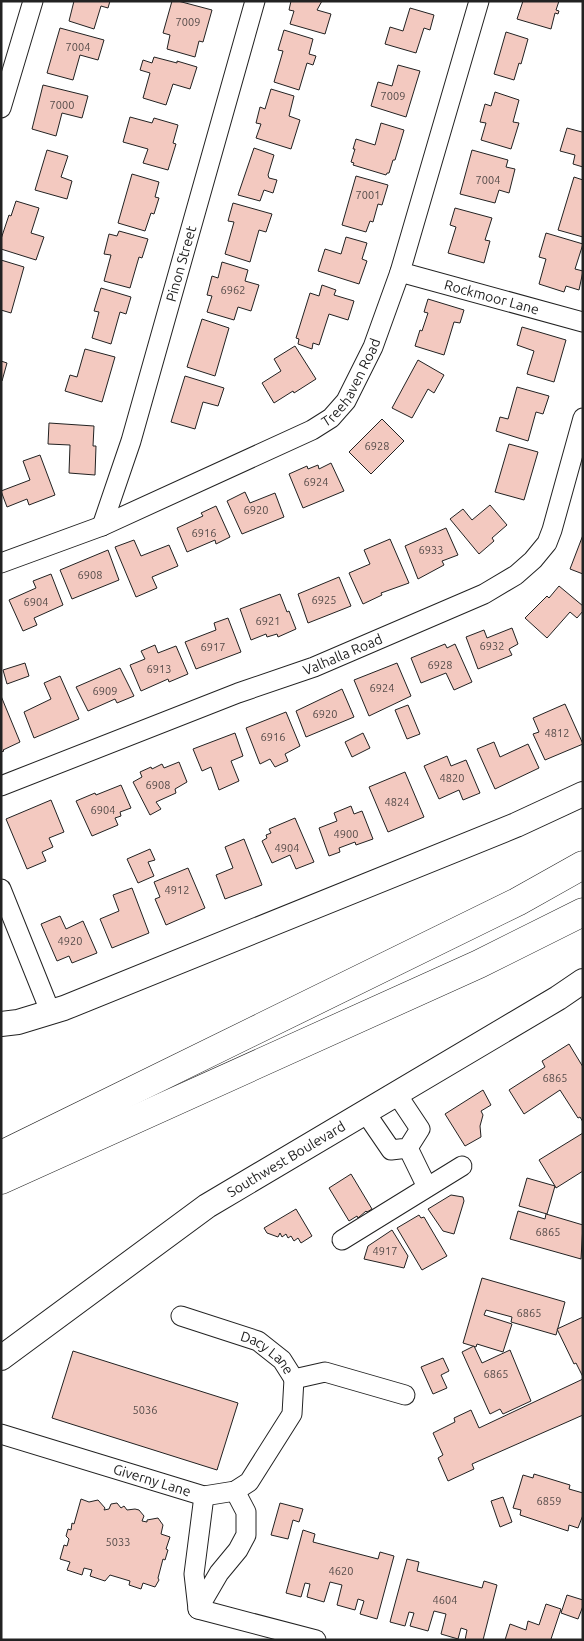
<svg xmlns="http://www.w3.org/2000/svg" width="584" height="1641" viewBox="0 0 584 1641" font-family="Ubuntu,sans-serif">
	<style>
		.building { fill: #f3c9c0; stroke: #222 }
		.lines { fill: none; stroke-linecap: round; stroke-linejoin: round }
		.minor-casing { stroke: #222; stroke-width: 21 }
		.major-casing { stroke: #222; stroke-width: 26 }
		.highway-casing { stroke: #222; stroke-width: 29 }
		.minor { stroke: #fff; stroke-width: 19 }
		.major { stroke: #fff; stroke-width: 24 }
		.highway { stroke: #fff; stroke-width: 28 }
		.labels { text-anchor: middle; stroke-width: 4; stroke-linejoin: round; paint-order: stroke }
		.number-label { font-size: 11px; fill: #564c4a }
		.street-label { font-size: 14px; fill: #222; stroke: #fff }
	</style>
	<rect width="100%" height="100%" fill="#fff"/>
	<!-- building -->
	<g class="building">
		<polygon points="74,1 110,1 108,8 101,6 94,29 69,21"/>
		<polygon points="172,1 178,1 212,10 203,42 199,41 195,57 167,49 170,35 163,33"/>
		<polygon points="291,1 322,1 317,10 331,14 325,34 290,24 294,11 289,10"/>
		<polygon points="523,1 559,1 556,10 559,11 558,14 555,13 551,29 517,19"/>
		<polygon points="410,8 434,15 430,30 424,28 416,53 385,44 390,27 403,31"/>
		<polygon points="60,28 104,40 98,60 80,55 73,80 47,73"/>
		<polygon points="284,30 313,39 309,54 316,56 313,65 307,63 299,90 274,82 283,51 278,50"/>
		<polygon points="506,32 528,39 521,64 519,63 514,80 494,74"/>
		<polygon points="154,57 177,63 177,61 197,67 190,89 173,84 166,105 143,98 150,73 140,70 143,60 152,63"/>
		<polygon points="398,65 420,71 406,117 371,106 378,82 392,86"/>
		<polygon points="43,85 88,96 82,118 62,113 56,136 32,129"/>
		<polygon points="271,89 294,96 289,116 300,120 291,149 256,138 261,124 256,123 260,107 265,109"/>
		<polygon points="495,92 519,100 513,122 519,123 511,149 481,140 486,123 480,122 485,104 491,106"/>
		<polygon points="130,117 152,123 154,118 178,125 173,143 176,144 168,170 143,163 148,149 123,142"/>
		<polygon points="381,123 404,130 395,160 393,160 389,173 387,173 386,175 353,165 354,163 351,162 355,149 353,149 356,139 375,145"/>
		<polygon points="567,128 582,132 583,131 583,167 573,164 575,155 560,151"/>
		<polygon points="254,148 274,155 268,175 269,178 277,180 273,193 264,190 260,201 238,195"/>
		<polygon points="47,150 68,156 61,177 72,181 67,199 35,190"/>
		<polygon points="472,150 508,160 506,167 515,169 509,193 499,190 495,203 460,194"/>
		<polygon points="132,174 159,182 155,197 159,198 154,214 151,213 145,231 118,223"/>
		<polygon points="356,176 388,185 382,205 378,204 373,222 370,221 366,232 342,225"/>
		<polygon points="574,177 583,180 583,237 558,230"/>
		<polygon points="16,201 39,208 31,233 44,237 36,260 1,249 1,239 9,215 11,216"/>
		<polygon points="233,203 272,214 266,232 259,230 250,262 225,254 234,222 228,221"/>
		<polygon points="455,208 492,218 485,240 490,241 484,263 448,253 456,227 450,225"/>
		<polygon points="119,231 148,239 142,258 139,257 130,288 104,281 111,255 104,254 109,234 117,236"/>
		<polygon points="546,233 583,244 575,269 583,271 579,290 566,286 564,292 539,284 546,259 539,257"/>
		<polygon points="346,237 367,243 362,259 367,261 359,284 318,271 325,249 341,254"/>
		<polygon points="1,260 24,267 11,313 1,310"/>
		<polygon points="222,262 248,270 245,281 259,285 251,311 238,307 234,320 207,312 212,296 207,295 212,276 218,278"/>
		<polygon points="322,285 336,290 334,295 354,301 348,320 329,314 319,345 313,343 312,349 298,344 299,339 296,338 310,293 319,296"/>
		<polygon points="101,288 131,297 126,314 120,312 111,344 92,338 99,312 94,311"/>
		<polygon points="428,299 464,310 460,323 454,322 444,355 415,346 420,330 422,331 428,313 424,312"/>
		<polygon points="202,319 229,328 215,376 187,367"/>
		<polygon points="522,327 566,340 554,382 527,374 534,351 517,345"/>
		<polygon points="295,346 316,379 294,393 293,391 274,403 262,383 281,371 274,359"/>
		<polygon points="85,349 115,357 102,402 65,391 70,375 77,377"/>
		<polygon points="418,360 444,375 434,393 428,389 412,418 392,408"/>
		<polygon points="1,361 7,363 2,381 1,381"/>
		<polygon points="185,376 224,388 218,406 203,402 195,429 171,422"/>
		<polygon points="517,387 549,396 543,414 536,412 528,441 496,431 500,417 508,419"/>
		<polygon points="382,419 404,441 371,474 349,452"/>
		<polygon points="49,423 94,426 93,446 96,446 95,475 69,473 70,445 48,444"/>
		<polygon points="509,444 538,452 524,500 495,492"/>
		<polygon points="40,455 55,495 29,505 27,499 7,507 1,491 30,480 23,461"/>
		<polygon points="331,463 344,491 303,508 289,474 307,466 308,469 318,465 319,469"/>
		<polygon points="245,492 250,503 275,493 284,517 242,534 227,501"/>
		<polygon points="490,505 507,525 492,538 494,541 479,554 450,519 463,509 472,520"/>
		<polygon points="216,506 230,537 216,544 215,540 187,552 177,528 203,516 201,513"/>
		<polygon points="446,528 458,555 442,561 444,565 418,579 405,546"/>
		<polygon points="583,535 583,574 570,569"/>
		<polygon points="390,539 409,583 381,593 382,595 363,604 349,573 370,564 364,550"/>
		<polygon points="134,540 141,556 169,545 178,566 152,577 157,588 136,597 115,547"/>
		<polygon points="108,550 119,580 72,599 60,570"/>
		<polygon points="51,574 63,605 34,618 37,625 23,631 9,600 36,588 33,581"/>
		<polygon points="339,577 351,606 308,623 298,594"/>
		<polygon points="559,586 583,606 583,611 577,618 570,612 547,638 525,618 547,596 549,598"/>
		<polygon points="280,594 287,612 289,611 296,629 278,637 277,634 267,637 266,634 251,640 240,609"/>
		<polygon points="228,618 241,652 196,669 185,642 216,630 214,623"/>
		<polygon points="512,628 518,644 509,649 512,655 478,669 466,637 484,630 487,638"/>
		<polygon points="445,644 447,648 455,644 472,682 454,690 446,673 421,683 411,658"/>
		<polygon points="155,645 158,653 176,646 188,674 169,682 168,679 141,691 130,665 145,659 141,651"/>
		<polygon points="25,663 29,676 7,684 3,670"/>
		<polygon points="397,663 411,696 369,716 354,680"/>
		<polygon points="120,668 134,696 117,703 115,699 88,711 76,687"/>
		<polygon points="60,676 79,719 34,738 24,712 51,699 44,683"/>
		<polygon points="342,689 354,717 306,737 296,711"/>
		<polygon points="1,696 20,742 3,750 4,751 1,752"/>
		<polygon points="565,704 583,744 545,760 533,734 539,732 533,718"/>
		<polygon points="408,705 420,734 407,739 395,710"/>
		<polygon points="286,712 300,746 285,754 288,761 275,767 270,759 260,764 246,728"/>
		<polygon points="235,733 243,756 231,761 239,781 219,790 211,767 202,771 193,749"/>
		<polygon points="363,733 370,748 352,757 345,742"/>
		<polygon points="494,742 500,757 528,744 539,768 495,789 477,749"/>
		<polygon points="447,756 451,766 466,760 480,793 463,800 459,790 439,799 424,766"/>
		<polygon points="179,762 187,782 175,789 176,793 156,802 161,809 150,815 133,782 142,777 140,772 151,767 152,769 162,764 164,768"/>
		<polygon points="405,772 424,817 388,832 369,787"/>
		<polygon points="121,785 131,808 120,812 121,816 115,818 118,825 92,836 76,801 95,793 96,795"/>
		<polygon points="51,800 64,832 49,838 53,847 42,852 46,861 27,869 6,819"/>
		<polygon points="351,806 354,814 362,811 373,839 356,845 355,842 339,848 340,852 329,856 319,828 337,821 334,813"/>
		<polygon points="295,818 314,862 296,869 290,855 272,863 262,841 267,838 266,835 271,833 269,829"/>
		<polygon points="244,839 262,885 225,899 216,875 233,868 225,847"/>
		<polygon points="150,849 155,860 148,862 154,876 138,883 127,859"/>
		<polygon points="188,868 205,908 166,925 155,899 160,897 154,882"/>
		<polygon points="132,888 149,933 112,948 100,919 119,911 113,895"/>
		<polygon points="60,916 66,929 83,921 97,953 72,963 69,956 57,961 41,924"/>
		<polygon points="569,1044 583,1067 583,1122 580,1117 578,1118 560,1090 524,1114 509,1090 545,1067 542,1061"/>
		<polygon points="483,1090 491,1105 481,1111 483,1115 480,1126 481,1137 465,1146 445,1114"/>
		<polygon points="583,1133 583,1171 556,1188 555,1186 547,1214 519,1206 527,1178 555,1186 539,1160"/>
		<polygon points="351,1174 372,1209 367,1212 366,1211 358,1218 357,1216 349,1221 329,1188"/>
		<polygon points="451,1195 463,1197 464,1201 454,1234 443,1231 428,1209"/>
		<polygon points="296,1209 312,1236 301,1243 298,1238 294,1241 291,1236 288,1238 286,1234 282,1237 280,1233 278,1237 267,1233 264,1228"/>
		<polygon points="518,1211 545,1219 546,1214 583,1225 581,1259 510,1239"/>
		<polygon points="419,1215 421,1218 424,1217 447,1256 422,1270 397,1228"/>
		<polygon points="392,1230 408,1256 404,1268 364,1259 368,1246"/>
		<polygon points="482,1278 565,1302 556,1335 511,1322 512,1317 486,1310 484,1315 512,1324 503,1352 477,1344 476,1347 463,1343"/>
		<polygon points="583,1317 583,1377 576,1363 574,1364 557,1329"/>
		<polygon points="474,1346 482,1363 510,1350 531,1401 503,1414 500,1409 490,1414 462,1352"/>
		<polygon points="73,1351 238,1403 217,1470 52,1418"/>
		<polygon points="443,1358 449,1371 441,1375 447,1388 433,1394 421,1367"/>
		<polygon points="583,1379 583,1415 472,1464 474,1469 448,1481 438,1458 443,1455 433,1433 455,1422 454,1418 471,1410 479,1428"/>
		<polygon points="534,1474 570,1485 569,1489 583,1493 583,1515 578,1528 569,1525 568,1531 520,1515 521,1510 513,1508 523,1475 533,1478"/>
		<polygon points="503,1497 512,1522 500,1527 491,1501"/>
		<polygon points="81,1499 89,1502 98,1500 105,1508 104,1510 109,1509 111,1504 117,1503 121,1508 124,1506 127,1510 135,1509 139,1510 144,1516 142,1521 147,1522 147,1520 158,1518 163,1525 161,1534 170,1537 166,1549 168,1550 165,1560 163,1559 158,1578 159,1580 155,1587 143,1583 141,1589 129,1585 130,1581 110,1575 105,1581 90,1576 92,1570 84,1568 82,1575 67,1570 70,1562 60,1559 64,1545 67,1546 69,1539 66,1536 68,1529 71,1530 72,1523 74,1524"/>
		<polygon points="280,1503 303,1509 299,1522 293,1520 288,1539 271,1535"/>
		<polygon points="303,1530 315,1534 313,1542 378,1559 380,1552 394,1556 377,1619 360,1614 364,1601 358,1599 355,1610 337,1605 342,1585 330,1582 324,1602 307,1597 310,1584 305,1583 301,1597 286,1593"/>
		<polygon points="407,1559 419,1562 417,1571 482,1588 484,1581 497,1585 483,1640 465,1640 467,1630 461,1628 458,1639 441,1634 446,1614 434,1611 428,1631 410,1626 414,1613 409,1612 405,1626 390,1622"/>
		<polygon points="567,1595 583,1600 583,1606 578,1619 561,1613"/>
		<polygon points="546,1604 561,1609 551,1639 553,1640 505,1640 510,1624 526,1630 528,1621 539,1625"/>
	</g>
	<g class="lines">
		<!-- minor casing -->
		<g class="minor-casing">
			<g id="minor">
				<polyline points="1,108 33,1"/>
				<path id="s1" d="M400 272 583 322"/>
				<path id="s2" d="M102 526 131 441 255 1"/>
				<path id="s3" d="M1 563 102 526 312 430 331 418 346 401 373 347 400 272 479 1"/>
				<path id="s4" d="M1 786 238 693 314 667 484 594 516 575 533 560 547 543 552 530 583 418"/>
				<polyline points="1,889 50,1011"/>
				<polyline points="365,1112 391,1150 408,1148 420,1129 396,1093"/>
				<polyline points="408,1148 427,1187"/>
				<polyline points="342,1240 462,1166"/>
				<path id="s5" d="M181 1316 258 1341 282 1360 294 1379"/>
				<polyline points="294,1379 325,1372 405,1395"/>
				<path id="s6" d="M1 1434 204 1496 235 1491 249 1482 292 1414 294 1379"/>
				<polyline points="204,1496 194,1574 198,1609 219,1573 238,1550 246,1535 246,1512 235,1491"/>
				<polyline points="198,1609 316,1640"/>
			</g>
		</g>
		<!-- major casing -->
		<g class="major-casing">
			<g id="major">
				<polyline points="1,1024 18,1022 64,1008 516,825 583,794"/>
				<path id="s7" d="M1 1358 207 1206 558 998 583 981"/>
			</g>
		</g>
		<!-- highway casing -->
		<g class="highway-casing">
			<g id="highway">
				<polyline points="1,1155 517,902 583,865"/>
				<polyline points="1,1180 479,964 583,912"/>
			</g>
		</g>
		<!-- minor -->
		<use href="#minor" class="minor"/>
		<!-- major -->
		<use href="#major" class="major"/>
		<!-- highway -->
		<use href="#highway" class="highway"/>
	</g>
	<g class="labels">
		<!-- number labels -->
		<g class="number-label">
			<text x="188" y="26">7009</text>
			<text x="78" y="51">7004</text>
			<text x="393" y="100">7009</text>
			<text x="62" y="109">7000</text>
			<text x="488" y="184">7004</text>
			<text x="368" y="199">7001</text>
			<text x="233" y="294">6962</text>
			<text x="377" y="450">6928</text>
			<text x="316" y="486">6924</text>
			<text x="256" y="514">6920</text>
			<text x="204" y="537">6916</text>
			<text x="431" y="554">6933</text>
			<text x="90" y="579">6908</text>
			<text x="324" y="604">6925</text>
			<text x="36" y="606">6904</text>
			<text x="268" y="625">6921</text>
			<text x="492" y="650">6932</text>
			<text x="213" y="651">6917</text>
			<text x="440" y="669">6928</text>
			<text x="159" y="673">6913</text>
			<text x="382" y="692">6924</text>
			<text x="105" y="695">6909</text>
			<text x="325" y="718">6920</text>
			<text x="557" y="737">4812</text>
			<text x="273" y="741">6916</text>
			<text x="452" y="782">4820</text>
			<text x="158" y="789">6908</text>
			<text x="397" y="806">4824</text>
			<text x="103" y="814">6904</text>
			<text x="346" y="838">4900</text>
			<text x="287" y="852">4904</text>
			<text x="177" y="894">4912</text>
			<text x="70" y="945">4920</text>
			<text x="555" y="1082">6865</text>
			<text x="548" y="1236">6865</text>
			<text x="385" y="1255">4917</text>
			<text x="529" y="1317">6865</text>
			<text x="496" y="1378">6865</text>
			<text x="145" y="1414">5036</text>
			<text x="549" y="1505">6859</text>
			<text x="118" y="1546">5033</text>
			<text x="341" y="1575">4620</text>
			<text x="445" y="1604">4604</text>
		</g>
		<!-- street labels -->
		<g class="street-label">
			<text dy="5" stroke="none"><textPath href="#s2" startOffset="274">Pinon Street</textPath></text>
			<text dy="5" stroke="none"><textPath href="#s1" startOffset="95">Rockmoor Lane</textPath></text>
			<text dy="5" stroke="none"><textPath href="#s3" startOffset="402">Treehaven Road</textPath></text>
			<text dy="5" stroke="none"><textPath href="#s4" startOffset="366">Valhalla Road</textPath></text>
			<text dy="5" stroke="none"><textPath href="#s7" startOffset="348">Southwest Boulevard</textPath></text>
			<text dy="5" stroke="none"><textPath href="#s5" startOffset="95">Dacy Lane</textPath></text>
			<text dy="5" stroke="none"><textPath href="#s6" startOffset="158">Giverny Lane</textPath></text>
		</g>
	</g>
	<!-- border -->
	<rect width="584" height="1641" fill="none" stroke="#222222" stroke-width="5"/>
</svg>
